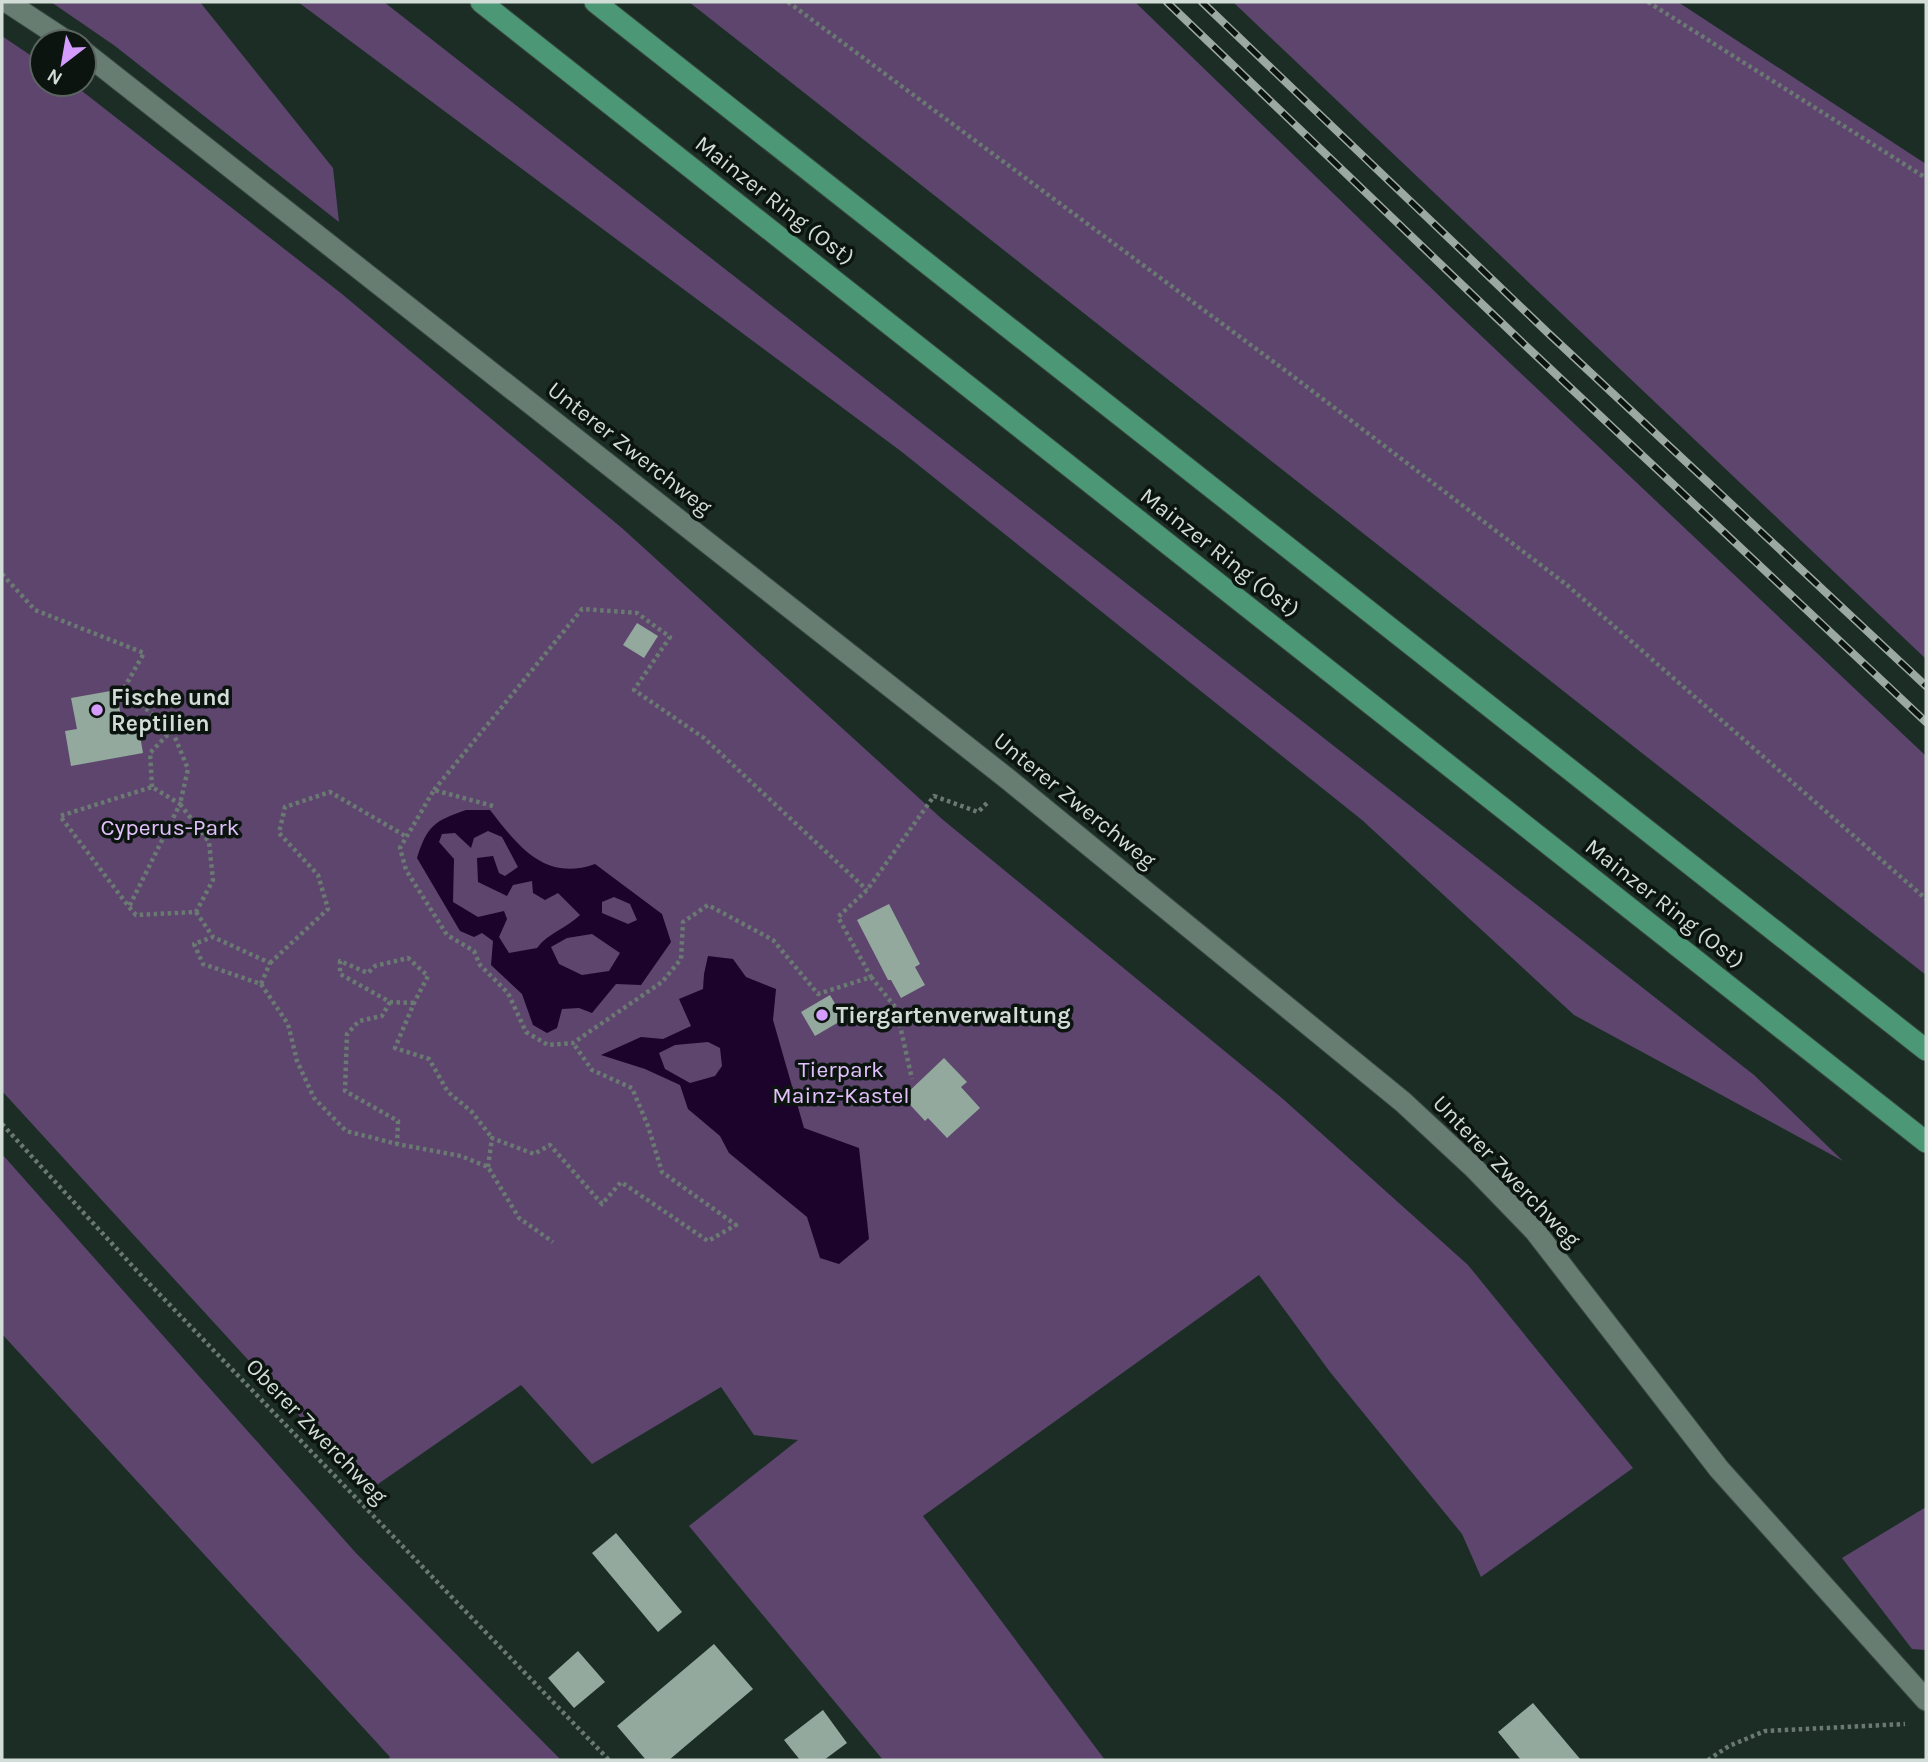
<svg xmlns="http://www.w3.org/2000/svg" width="1928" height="1762" viewBox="0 0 1928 1762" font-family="Karla,sans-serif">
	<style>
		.green { fill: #5d456e }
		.water { fill: #1c032b; fill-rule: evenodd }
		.building { fill: #93a99d }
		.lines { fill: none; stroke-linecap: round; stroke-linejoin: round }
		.street-casing { stroke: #3a4a42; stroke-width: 23 }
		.highway-casing { stroke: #3a4a42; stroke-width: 23 }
		.path { stroke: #6a7972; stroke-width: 4.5; stroke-dasharray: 3.5 3.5; stroke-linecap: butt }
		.street { stroke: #687d72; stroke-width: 21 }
		.highway { stroke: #4c9876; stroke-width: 21 }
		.rail-casing { stroke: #9ca9a2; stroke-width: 8 }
		.rail { stroke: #0c1410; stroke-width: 5; stroke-dasharray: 16; stroke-linecap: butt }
		.poi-dot { fill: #d49cfc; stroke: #0c1410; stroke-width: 2.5 }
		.labels { text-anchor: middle; stroke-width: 7; stroke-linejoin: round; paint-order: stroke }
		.street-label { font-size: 23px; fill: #d2ddd7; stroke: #0c1410 }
		.poi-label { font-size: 23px; font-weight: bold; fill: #d2ddd7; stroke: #0c1410; text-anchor: start }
		.park-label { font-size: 23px; fill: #e2c1fc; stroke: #0c1410 }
	</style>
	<rect width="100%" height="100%" fill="#1b2d25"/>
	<!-- green -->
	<g class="green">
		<polygon points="51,2 200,2 333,168 339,222 115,46"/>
		<polygon points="298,2 384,2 1754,1075 1843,1161 1574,1015 1362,820 902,452"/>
		<polygon points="689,2 1135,2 1456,312 1926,756 1926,975 1647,757"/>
		<polygon points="1233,2 1678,2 1926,164 1926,659"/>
		<polygon points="2,36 42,63 42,84 73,84 342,294 623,529 942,819 1283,1099 1468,1265 1633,1468 1481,1577 1462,1534 1330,1372 1259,1275 923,1516 1105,1760 883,1760 689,1526 798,1440 754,1435 721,1387 592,1464 521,1385 368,1491 2,1091"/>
		<polygon points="2,1154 355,1552 561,1760 388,1760 390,1757 2,1334"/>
		<polygon points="1926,1507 1926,1650 1912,1649 1842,1558"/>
	</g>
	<!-- water -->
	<g class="water">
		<path d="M466 810H490C518 846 545 882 595 864L662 914 671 942 641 985 616 984 592 1013 579 1008 562 1009 557 1028 547 1033 533 1025 522 994 491 965 493 941 482 933 474 937 460 931 417 858C427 826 434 821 466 810ZM488 831 502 837 518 867 505 876 499 873 493 856 477 858 478 882 507 896 513 885 532 881 533 893 545 900 558 893 580 915C567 928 548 933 537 948L509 953 499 937 507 919 504 911 478 917 453 902 454 859 439 842 442 834 455 833 471 848 474 838ZM614 897 630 904 637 920 628 924 602 913V902ZM592 934 620 953 609 971 582 975 559 964 551 947 567 938Z"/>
		<path d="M708 956 733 959 746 977 776 989 773 1020 804 1128 859 1148 869 1239 839 1264 820 1258 807 1217 729 1153 720 1136 688 1109 680 1085 645 1069 601 1055 641 1037 663 1039 691 1026 679 999 703 989 704 974ZM708 1042 720 1048 722 1066 715 1076 690 1083 665 1069 659 1053 675 1045Z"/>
	</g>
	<!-- building -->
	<g class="building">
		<polygon points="637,623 658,636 644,658 623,645"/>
		<polygon points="116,690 122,721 137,718 143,753 71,766 65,731 77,729 71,698"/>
		<polygon points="889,904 920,964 915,967 925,985 901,998 891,980 888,980 857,920"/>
		<polygon points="830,995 844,1019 815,1036 801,1012"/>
		<polygon points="944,1058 967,1082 961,1087 980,1108 947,1138 928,1118 925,1121 903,1097"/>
		<polygon points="616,1533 682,1612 658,1632 592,1553"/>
		<polygon points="714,1644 753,1689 669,1760 646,1760 617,1726"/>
		<polygon points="578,1651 605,1682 574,1708 548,1678"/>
		<polygon points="1533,1703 1581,1760 1521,1760 1498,1732"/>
		<polygon points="823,1710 847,1743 824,1760 800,1760 784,1740"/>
	</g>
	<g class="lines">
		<!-- street casing -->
		<g class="street-casing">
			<g id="street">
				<polyline points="7,2 68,42"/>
				<polyline points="84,52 1009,780 1403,1102 1473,1167 1535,1231 1719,1469 1926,1700"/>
			</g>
		</g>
		<!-- highway casing -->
		<g class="highway-casing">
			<g id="highway">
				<polyline points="481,2 1926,1142"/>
				<polyline points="595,2 1926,1050"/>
			</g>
		</g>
		<!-- path -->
		<g class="path">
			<polyline points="788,2 1290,374 1567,585 1926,899"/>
			<polyline points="1648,2 1926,178"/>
			<polyline points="2,574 35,610 144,653 123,690 172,730 188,769 180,804 209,842 213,880 196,912 136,915 129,907 60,816 152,787 180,804 129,907"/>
			<polyline points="152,787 150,753 172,730"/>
			<polyline points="434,790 582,609 637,613 670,637 634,690 704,738 867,890"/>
			<polyline points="493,806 434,790 400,848 406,870 447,935 474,951 480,965 508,993 526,1032 548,1045 573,1043 662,982 681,959 683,922 708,905 773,940 818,994 871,977 838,917 867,890 934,796 978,812 989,801"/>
			<polyline points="196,912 213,937 270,963 261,984 203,964 194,944 213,937"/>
			<polyline points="270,963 328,909 318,875 279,833 285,807 330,792 407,837"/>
			<polyline points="871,977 896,1008 912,1079"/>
			<polyline points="261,984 288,1024 297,1061 314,1098 346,1131 397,1144 461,1156 488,1167 519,1218 553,1242"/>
			<polyline points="390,1002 382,1016 359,1021 347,1034 345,1091 398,1121 397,1144"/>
			<polyline points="414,1003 390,1002 340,974 340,961 368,973 375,966 408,958 428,976 414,1003 395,1048 429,1059 448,1092 472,1112 492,1138"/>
			<polyline points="2,1124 138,1272 609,1760"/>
			<polyline points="488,1167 492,1138 534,1154 550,1145 602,1204 621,1182 708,1241 736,1225 662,1172 648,1126 632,1088 592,1070 573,1043"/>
			<polyline points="1708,1760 1729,1746 1765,1731 1905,1724"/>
		</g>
		<!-- street -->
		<use href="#street" class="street"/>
		<!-- highway -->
		<use href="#highway" class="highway"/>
		<!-- rail casing -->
		<g class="rail-casing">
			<g id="rail">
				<polyline points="1167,2 1528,348 1926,722"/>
				<polyline points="1202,2 1547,332 1926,686"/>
			</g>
		</g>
		<!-- rail -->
		<use href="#rail" class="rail"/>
	</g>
	<!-- markers -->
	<g class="poi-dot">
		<circle cx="97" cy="710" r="7"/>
		<circle cx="822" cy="1015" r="7"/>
	</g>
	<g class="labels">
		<!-- street labels -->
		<g class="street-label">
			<text transform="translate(775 200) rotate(38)" y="8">Mainzer Ring (Ost)</text>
			<text transform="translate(630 448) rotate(38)" y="8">Unterer Zwerchweg</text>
			<text transform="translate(1220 552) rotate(38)" y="8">Mainzer Ring (Ost)</text>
			<text transform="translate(1075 800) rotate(39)" y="8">Unterer Zwerchweg</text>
			<text transform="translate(1665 903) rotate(38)" y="8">Mainzer Ring (Ost)</text>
			<text transform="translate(1507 1171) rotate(46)" y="8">Unterer Zwerchweg</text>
			<text transform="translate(317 1431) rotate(46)" y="8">Oberer Zwerchweg</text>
		</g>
		<!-- poi labels -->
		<g class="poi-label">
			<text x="111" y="705">Fische und<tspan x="111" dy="26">Reptilien</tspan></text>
			<text x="836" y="1023">Tiergartenverwaltung</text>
		</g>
		<!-- park labels -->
		<g class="park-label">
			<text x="170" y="835">Cyperus-Park</text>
			<text x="841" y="1077">Tierpark<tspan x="841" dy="26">Mainz-Kastel</tspan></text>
		</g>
	</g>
	<!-- border -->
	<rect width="1928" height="1762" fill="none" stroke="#d2ddd7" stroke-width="7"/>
	<!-- north arrow -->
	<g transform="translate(63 63) rotate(211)"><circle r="33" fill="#0c1410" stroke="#5b6460" stroke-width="2"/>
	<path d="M0-5L12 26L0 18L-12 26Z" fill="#d49cfc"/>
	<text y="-10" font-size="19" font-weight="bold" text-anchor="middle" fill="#d2ddd7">N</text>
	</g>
</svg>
